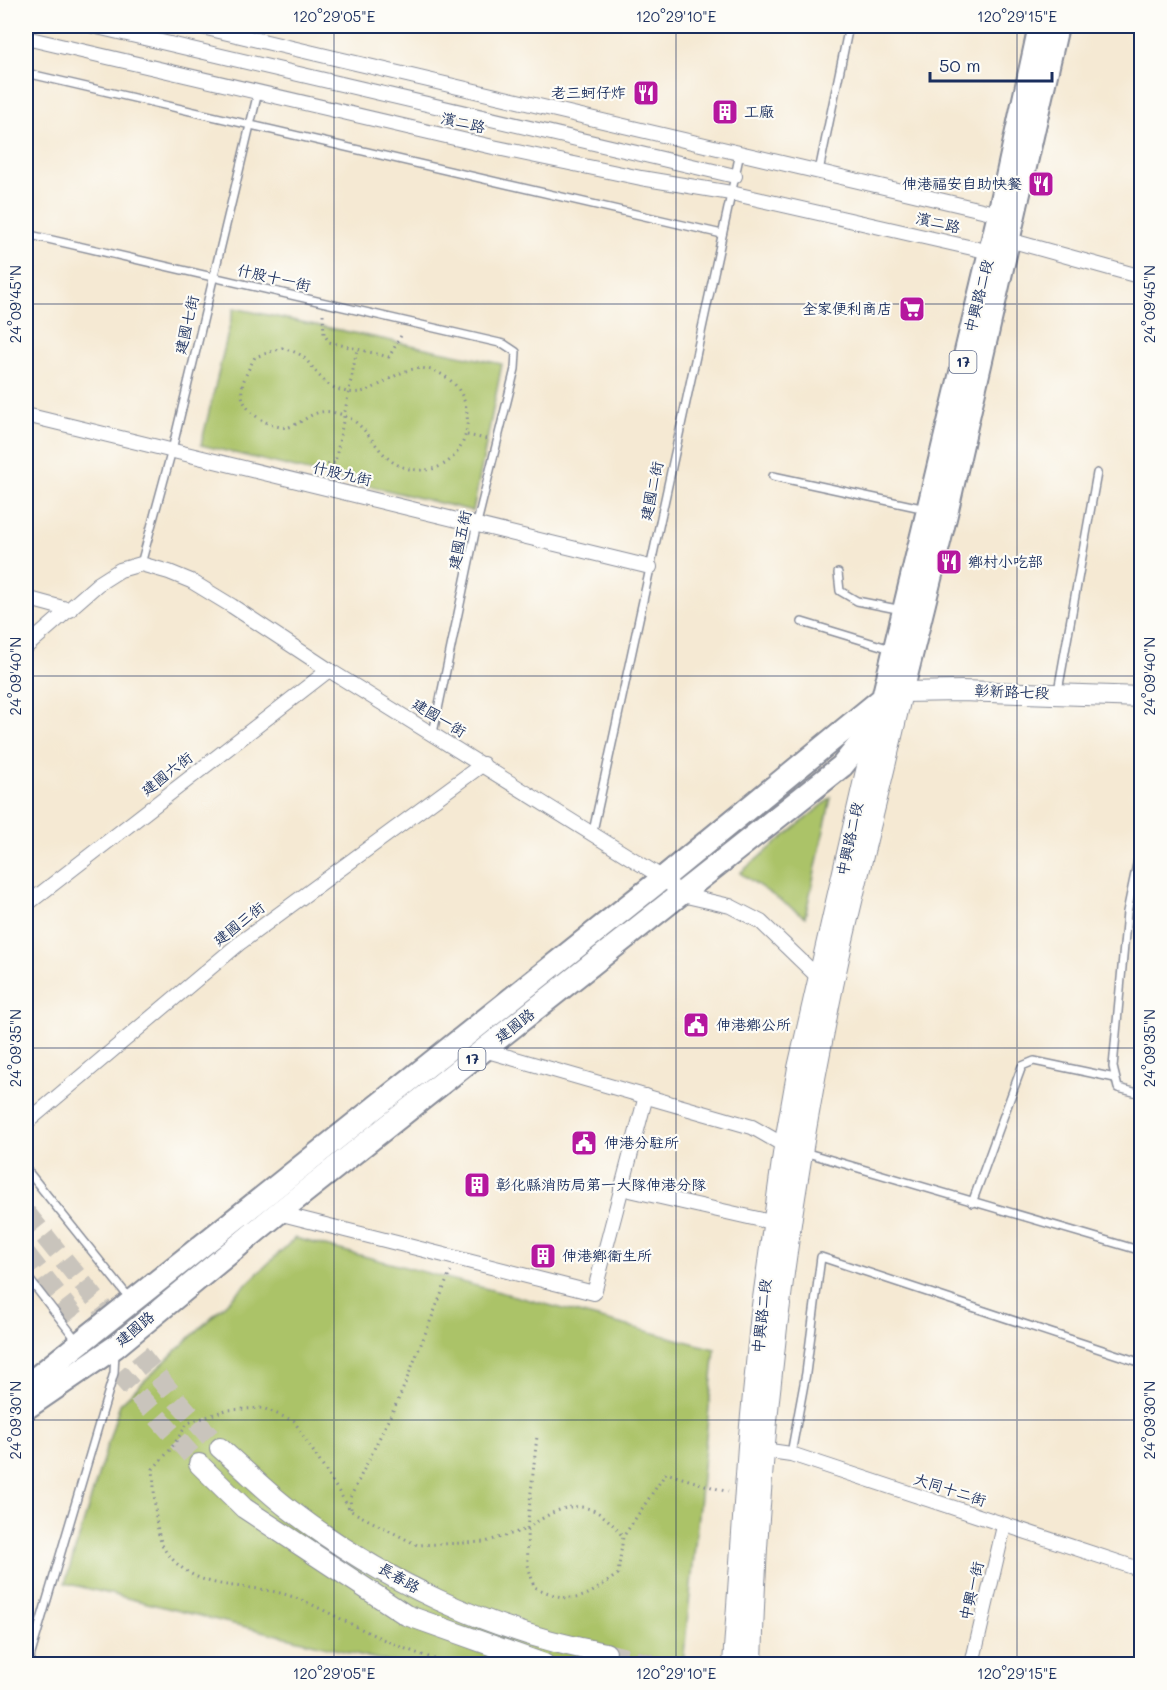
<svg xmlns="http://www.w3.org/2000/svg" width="1167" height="1690" viewBox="0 0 1167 1690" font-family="Mali,'LXGW WenKai TC',sans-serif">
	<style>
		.green { fill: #abc368; stroke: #637963; stroke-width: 1.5 }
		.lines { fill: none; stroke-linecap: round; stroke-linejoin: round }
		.secondary-tunnel { stroke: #c9c4bc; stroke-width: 20; stroke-dasharray: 20 10; stroke-linecap: butt }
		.lane-casing { stroke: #888c98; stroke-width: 10 }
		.street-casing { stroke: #888c98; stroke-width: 16 }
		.secondary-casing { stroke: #888c98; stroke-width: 22 }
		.primary-casing { stroke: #888c98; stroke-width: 26 }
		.path { stroke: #888c98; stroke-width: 3; stroke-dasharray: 1.5 4.5; stroke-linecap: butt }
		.lane { stroke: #fff; stroke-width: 7 }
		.street { stroke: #fff; stroke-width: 14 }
		.secondary { stroke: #fff; stroke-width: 20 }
		.primary { stroke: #fff; stroke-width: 22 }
		.ticks { fill: none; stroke: #1b2f5e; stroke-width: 1.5; stroke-opacity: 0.45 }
		.labels { text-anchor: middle; stroke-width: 4.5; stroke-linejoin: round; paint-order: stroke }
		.shield { fill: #fdfcf7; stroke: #5f6c8c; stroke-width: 1.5 }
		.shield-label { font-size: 14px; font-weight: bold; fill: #1b2f5e }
		.poi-label { font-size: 15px; fill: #1b2f5e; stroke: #fdfcf7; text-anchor: start }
		.street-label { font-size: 15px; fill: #1b2f5e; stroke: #fdfcf7 }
		.neatline { fill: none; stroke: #1b2f5e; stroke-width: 2 }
		.ticks-label { font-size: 15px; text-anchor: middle; fill: #1b2f5e }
	</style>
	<rect width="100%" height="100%" fill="#fdfcf7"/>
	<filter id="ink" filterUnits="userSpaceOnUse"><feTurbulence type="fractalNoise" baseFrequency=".0167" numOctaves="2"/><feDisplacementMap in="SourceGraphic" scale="12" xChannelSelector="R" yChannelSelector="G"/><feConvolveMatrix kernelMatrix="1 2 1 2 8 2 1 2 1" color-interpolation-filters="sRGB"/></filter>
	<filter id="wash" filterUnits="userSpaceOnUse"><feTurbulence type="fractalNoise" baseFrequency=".008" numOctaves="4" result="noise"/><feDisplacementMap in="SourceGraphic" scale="24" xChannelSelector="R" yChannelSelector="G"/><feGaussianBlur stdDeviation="1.35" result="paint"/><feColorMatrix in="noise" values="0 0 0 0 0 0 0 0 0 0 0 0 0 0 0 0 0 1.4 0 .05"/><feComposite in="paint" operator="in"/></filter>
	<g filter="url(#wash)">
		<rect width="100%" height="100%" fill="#f5e9d3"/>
		<!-- green -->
		<g class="green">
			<polygon points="234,308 502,364 473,511 201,445"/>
			<polygon points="831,798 805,917 740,873"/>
			<polygon points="295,1238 715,1349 683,1664 397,1664 65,1583 120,1404"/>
		</g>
	</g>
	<g filter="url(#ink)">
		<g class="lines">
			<!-- secondary-tunnel -->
			<g class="secondary-tunnel">
				<polyline points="26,1213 176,1399 220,1448"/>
				<polyline points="26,1254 113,1367 199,1464"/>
				<polyline points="606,1653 651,1664"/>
			</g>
			<!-- lane casing -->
			<g class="lane-casing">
				<g id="lane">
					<polyline points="26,73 722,234"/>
					<polyline points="819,171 849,26"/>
					<polyline points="26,234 504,344 516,352 515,369 477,523 433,733"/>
					<polyline points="773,476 926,509"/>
					<polyline points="141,564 172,450 258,92"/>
					<polyline points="838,573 840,591 857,601 902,610"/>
					<polyline points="802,622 891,649"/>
					<polyline points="1058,691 1097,473"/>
					<polyline points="592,836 740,153"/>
					<polyline points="1142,840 1127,912 1113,1067 1118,1088 1142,1094"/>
					<polyline points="804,1152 1142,1251"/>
					<polyline points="26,1169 131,1300"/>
					<polyline points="972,1203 1022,1066 1034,1061 1115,1078"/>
					<polyline points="26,1275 78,1342"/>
					<polyline points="791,1454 806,1373 821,1257 1142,1363"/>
					<polyline points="755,1659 782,1664"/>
					<polyline points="28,1664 114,1373 115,1352"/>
				</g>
			</g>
			<!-- street casing -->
			<g class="street-casing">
				<g id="street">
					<polyline points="93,26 735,176"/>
					<polyline points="198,26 999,214 1001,219"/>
					<polyline points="26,38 493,147 641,178 731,193 990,252 995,249"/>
					<polyline points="1009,240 1142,277"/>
					<polyline points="26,415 650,567"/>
					<polyline points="26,598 70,610"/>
					<polyline points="26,647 98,584 120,570 141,564 169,572 191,581 232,606 329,670 663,878 682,895 730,906 761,922 820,979 825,981"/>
					<polyline points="26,905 329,670"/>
					<polyline points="484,1050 752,1127 789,1148"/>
					<polyline points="26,1123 241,942 483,764"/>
					<polyline points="621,1188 780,1224"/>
					<polyline points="278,1213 594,1293 646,1096"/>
					<polyline points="756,1449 791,1454 1142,1570"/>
					<polyline points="972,1664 1004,1526"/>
				</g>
			</g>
			<!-- secondary casing -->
			<g class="secondary-casing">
				<g id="secondary">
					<polyline points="889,696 902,692 961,691 1142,697"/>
					<path d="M220 1448C243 1468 265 1491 289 1509 381 1580 491 1633 606 1653"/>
					<polyline points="199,1464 244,1508 406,1615 544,1664"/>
					<polyline points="733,1664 748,1446 761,1313 784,1147 798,1068 877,723"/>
					<path d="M752 1664C758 1436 787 1209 833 986 853 887 881 790 902 692"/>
				</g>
			</g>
			<!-- primary casing -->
			<g class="primary-casing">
				<g id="primary">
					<polyline points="26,1386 663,878 883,698 999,214 1040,26"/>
					<polyline points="26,1408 115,1347 278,1213 842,766 902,692 946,514 1057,26"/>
				</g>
			</g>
			<!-- path -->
			<g class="path">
				<polyline points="323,314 324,334 329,342 389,357 403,332"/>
				<path d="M282 348C288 350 298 352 303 357 320 373 321 387 348 392 381 398 402 353 441 374 484 396 472 470 422 470 372 471 377 418 331 412 313 409 305 422 289 427 282 429 269 424 263 421 232 401 240 385 255 357Z"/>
				<polyline points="467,435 486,439"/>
				<polyline points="317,470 326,464 335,463 357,349"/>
				<polyline points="351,1509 350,1498 400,1396 451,1270"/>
				<path d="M527 1529C565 1500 593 1496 623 1537"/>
				<polyline points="527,1529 537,1436"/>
				<path d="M452 1664C413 1654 379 1638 343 1620 323 1610 301 1598 280 1593 238 1582 199 1593 167 1553 153 1535 155 1492 153 1469L170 1450 188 1423 226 1410 263 1408 294 1421 351 1511 417 1545 485 1542 527 1529 528 1565 534 1587C577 1606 582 1600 618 1574L623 1537 666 1473 728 1492"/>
			</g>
			<!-- lane -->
			<use href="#lane" class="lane"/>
			<!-- street -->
			<use href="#street" class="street"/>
			<!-- secondary -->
			<use href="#secondary" class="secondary"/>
			<!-- primary -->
			<use href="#primary" class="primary"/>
		</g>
	</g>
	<!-- ticks -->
	<path class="ticks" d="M334 26V1664M676 26V1664M1017 26V1664M26 304H1142M26 676H1142M26 1048H1142M26 1420H1142"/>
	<!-- icons -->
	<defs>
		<g id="restaurant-square" transform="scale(1.35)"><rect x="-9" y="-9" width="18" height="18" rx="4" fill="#b5179e" stroke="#fdfcf7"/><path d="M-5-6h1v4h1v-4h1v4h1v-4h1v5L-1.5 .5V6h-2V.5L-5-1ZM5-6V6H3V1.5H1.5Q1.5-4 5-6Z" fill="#fff"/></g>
		<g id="building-square" transform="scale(1.35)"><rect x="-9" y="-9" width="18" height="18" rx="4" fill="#b5179e" stroke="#fdfcf7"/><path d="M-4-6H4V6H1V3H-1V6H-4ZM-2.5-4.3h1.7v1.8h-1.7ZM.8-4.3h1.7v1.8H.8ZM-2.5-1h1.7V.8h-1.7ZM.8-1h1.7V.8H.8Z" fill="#fff"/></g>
		<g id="supermarket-square" transform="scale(1.35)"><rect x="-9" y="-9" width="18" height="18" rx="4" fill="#b5179e" stroke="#fdfcf7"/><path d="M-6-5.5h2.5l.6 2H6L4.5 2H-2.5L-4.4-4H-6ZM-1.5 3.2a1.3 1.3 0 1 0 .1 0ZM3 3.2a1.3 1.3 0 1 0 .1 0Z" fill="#fff"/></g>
		<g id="civic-square" transform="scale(1.35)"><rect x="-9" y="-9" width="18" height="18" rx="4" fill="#b5179e" stroke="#fdfcf7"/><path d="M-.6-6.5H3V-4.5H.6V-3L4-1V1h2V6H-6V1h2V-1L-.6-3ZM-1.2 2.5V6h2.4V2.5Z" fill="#fff"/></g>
	</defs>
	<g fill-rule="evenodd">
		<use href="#restaurant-square" x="646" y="93"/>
		<use href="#building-square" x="725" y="112"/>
		<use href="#restaurant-square" x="1041" y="184"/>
		<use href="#supermarket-square" x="912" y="309"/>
		<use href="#restaurant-square" x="949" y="562"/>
		<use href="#civic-square" x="696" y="1025"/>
		<use href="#civic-square" x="584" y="1143"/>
		<use href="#building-square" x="477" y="1185"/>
		<use href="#building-square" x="543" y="1256"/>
	</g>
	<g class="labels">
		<!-- shield labels -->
		<g class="shield">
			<rect x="949.5" y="351" width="27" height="22" rx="4.5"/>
			<rect x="458.5" y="1048" width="27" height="22" rx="4.5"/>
		</g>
		<g class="shield-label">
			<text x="963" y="367">17</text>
			<text x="472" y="1064">17</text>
		</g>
		<!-- poi labels -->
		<g class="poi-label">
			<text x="626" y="98" text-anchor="end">老三蚵仔炸</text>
			<text x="744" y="117">工廠</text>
			<text x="1022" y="189" text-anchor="end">伸港福安自助快餐</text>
			<text x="892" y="314" text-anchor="end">全家便利商店</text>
			<text x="968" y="567">鄉村小吃部</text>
			<text x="716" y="1030">伸港鄉公所</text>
			<text x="604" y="1148">伸港分駐所</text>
			<text x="496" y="1190">彰化縣消防局第一大隊伸港分隊</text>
			<text x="562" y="1261">伸港鄉衛生所</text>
		</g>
		<!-- street labels -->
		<g class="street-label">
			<text transform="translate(463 123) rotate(13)" y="5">濱二路</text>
			<text transform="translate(938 223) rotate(13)" y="5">濱二路</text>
			<text transform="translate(274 278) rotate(13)" y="5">什股十一街</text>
			<text transform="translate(979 296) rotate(-76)" y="5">中興路二段</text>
			<text transform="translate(187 325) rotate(-77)" y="5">建國七街</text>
			<text transform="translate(342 474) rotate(13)" y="5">什股九街</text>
			<text transform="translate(652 491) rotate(-78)" y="5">建國二街</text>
			<text transform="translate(460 540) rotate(-78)" y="5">建國五街</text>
			<text transform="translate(1012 692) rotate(2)" y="5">彰新路七段</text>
			<text transform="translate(439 718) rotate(31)" y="5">建國一街</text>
			<text transform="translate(167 774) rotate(-38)" y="5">建國六街</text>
			<text transform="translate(850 839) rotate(-78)" y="5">中興路二段</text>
			<text transform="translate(239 924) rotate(-38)" y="5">建國三街</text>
			<text transform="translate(515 1026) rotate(-38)" y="5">建國路</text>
			<text transform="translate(762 1316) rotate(-84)" y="5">中興路二段</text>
			<text transform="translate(135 1329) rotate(-40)" y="5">建國路</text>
			<text transform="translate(950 1490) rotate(18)" y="5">大同十二街</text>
			<text transform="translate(399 1578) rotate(30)" y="5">長春路</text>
			<text transform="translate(972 1591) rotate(-77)" y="5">中興一街</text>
		</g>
	</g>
	<!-- margin -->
	<rect width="1167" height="1690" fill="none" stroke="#fdfcf7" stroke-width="66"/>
	<!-- scale -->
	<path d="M930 72v9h122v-9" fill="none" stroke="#1b2f5e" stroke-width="3"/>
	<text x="939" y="72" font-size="18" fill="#1b2f5e" stroke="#fdfcf7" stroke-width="4.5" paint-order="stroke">50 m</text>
	<rect x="33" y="33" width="1101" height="1624" class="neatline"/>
	<g class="ticks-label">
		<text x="334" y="22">120°29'05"E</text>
		<text x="676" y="22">120°29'10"E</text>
		<text x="1017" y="22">120°29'15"E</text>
		<text transform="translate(16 304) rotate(-90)" y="5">24°09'45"N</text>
		<text transform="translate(1150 304) rotate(-90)" y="5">24°09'45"N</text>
		<text transform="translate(16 676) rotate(-90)" y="5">24°09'40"N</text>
		<text transform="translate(1150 676) rotate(-90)" y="5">24°09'40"N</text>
		<text transform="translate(16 1048) rotate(-90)" y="5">24°09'35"N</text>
		<text transform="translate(1150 1048) rotate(-90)" y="5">24°09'35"N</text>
		<text transform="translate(16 1420) rotate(-90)" y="5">24°09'30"N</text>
		<text transform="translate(1150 1420) rotate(-90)" y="5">24°09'30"N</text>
		<text x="334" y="1679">120°29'05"E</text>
		<text x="676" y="1679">120°29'10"E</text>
		<text x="1017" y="1679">120°29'15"E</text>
	</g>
</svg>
